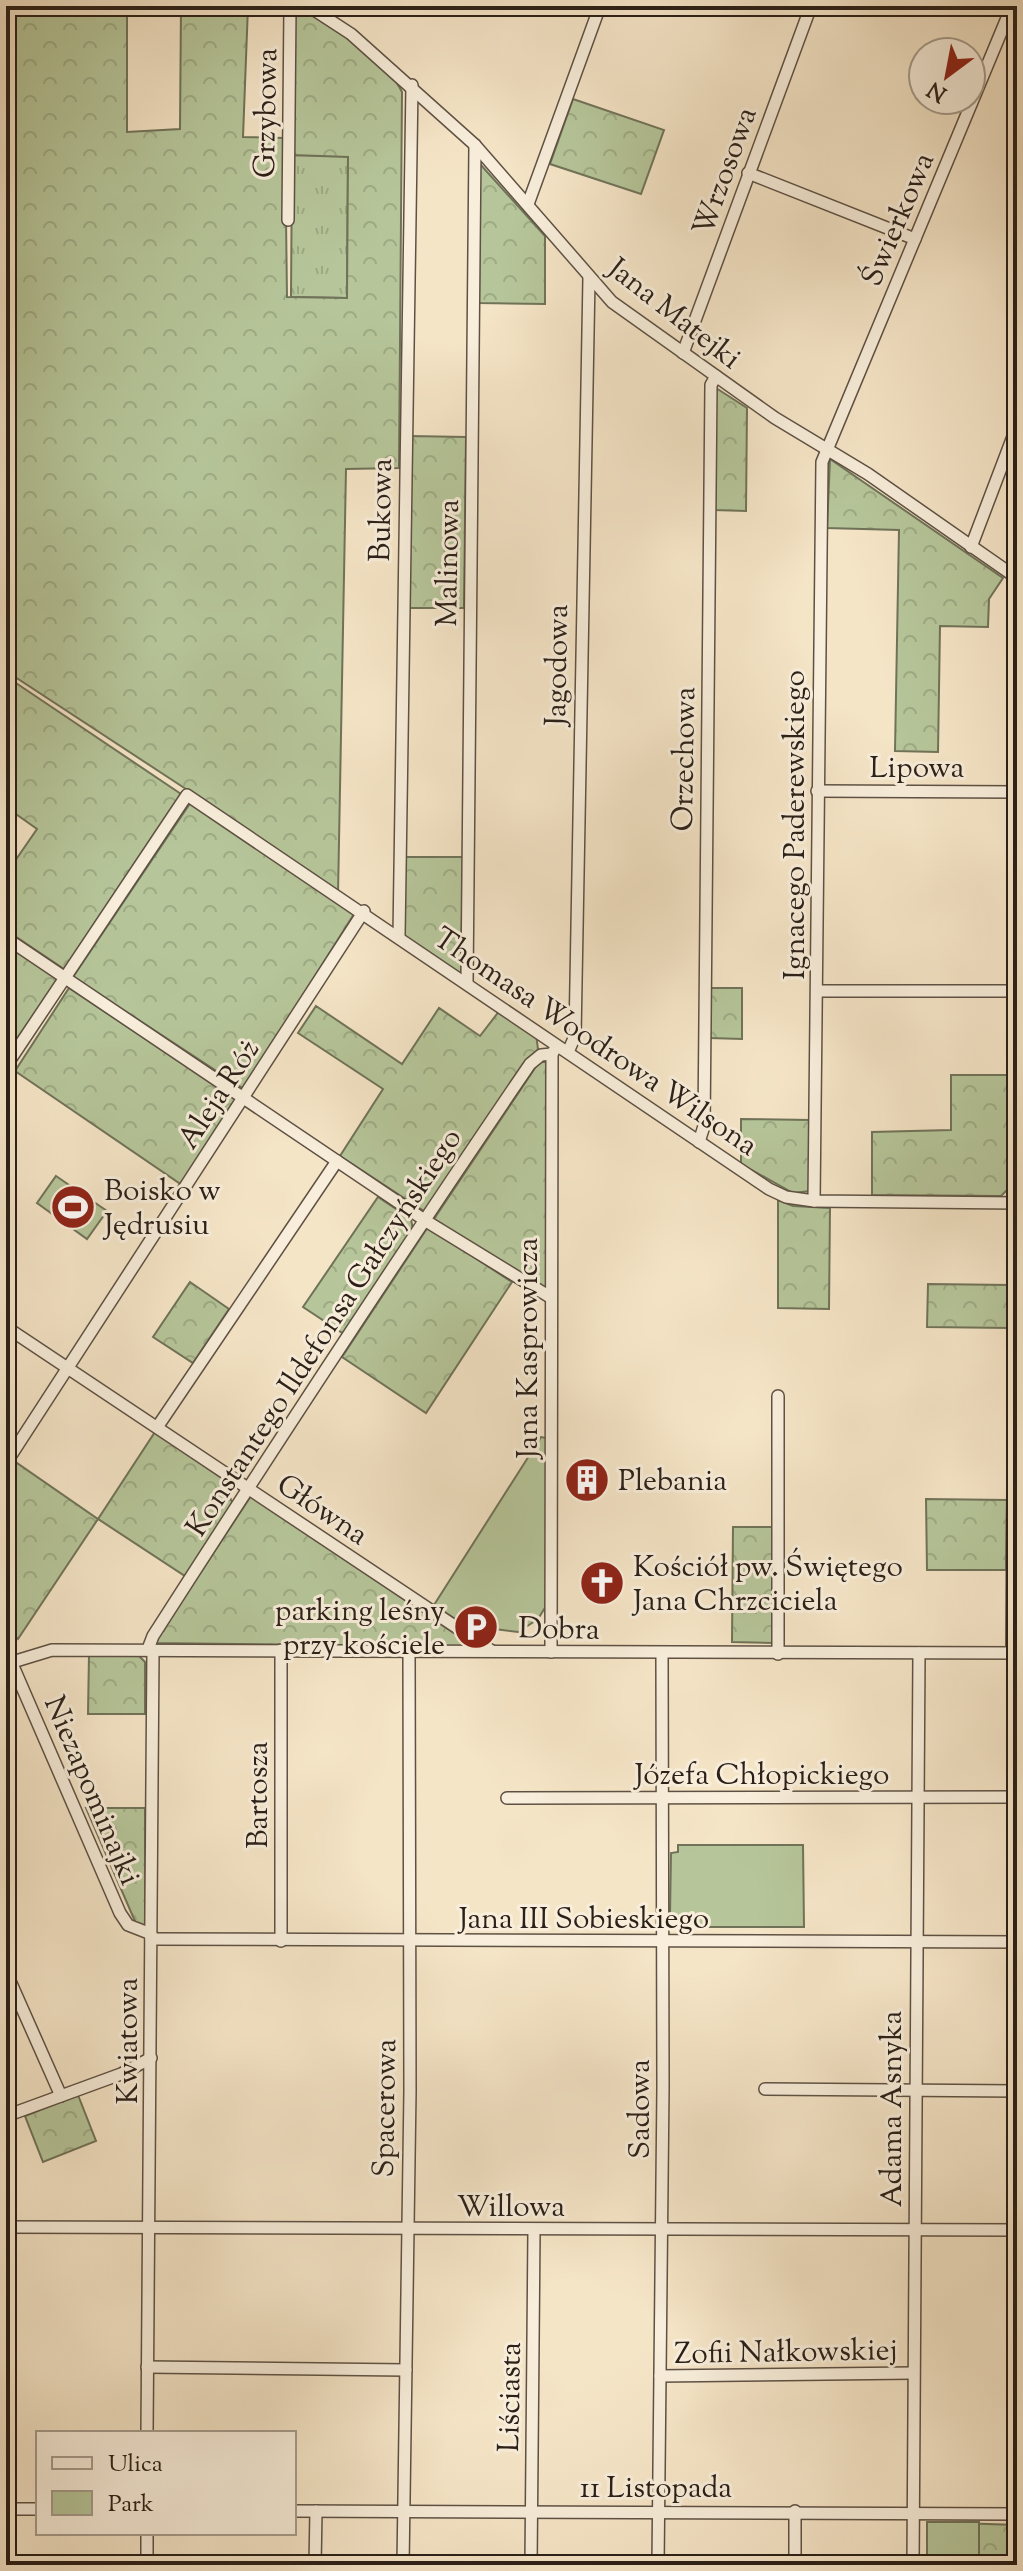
<svg xmlns="http://www.w3.org/2000/svg" width="1023" height="2571" viewBox="0 0 1023 2571" font-family="'Sorts Mill Goudy',serif">
	<style>
		.grass { fill: url(#grass-tufts); stroke: #707359; stroke-width: 2 }
		.forest { fill: url(#forest-crowns); stroke: #707359; stroke-width: 2 }
		.park { fill: #b6c69a; stroke: #707359; stroke-width: 2 }
		.lines { fill: none; stroke-linecap: round; stroke-linejoin: round }
		.minor-casing { stroke: #5e5144; stroke-width: 14 }
		.minor { stroke: #f8eedb; stroke-width: 11 }
		.labels { text-anchor: middle; stroke-width: 6; stroke-linejoin: round; paint-order: stroke }
		.street-label { font-size: 30px; fill: #2b2018; stroke: #f8eedb }
		.poi-label { font-size: 30px; fill: #2b2018; stroke: #f8eedb; text-anchor: start }
	</style>
	<defs>
		<pattern id="grass-tufts" width="24" height="20" patternUnits="userSpaceOnUse" patternTransform="scale(2)"><rect width="24" height="20" fill="#b6c69a"/><path d="M3 7l-1-3M5 7V3M7 7l1-3M15 17l-1-3M17 17v-4M19 17l1-3" fill="none" stroke="#9daa84"/></pattern>
		<pattern id="forest-crowns" width="20" height="18" patternUnits="userSpaceOnUse" patternTransform="scale(2)"><rect width="20" height="18" fill="#b6c69a"/><path d="M2 6a3 3 0 1 1 6 0M12 15a3 3 0 1 1 6 0" fill="none" stroke="#9daa84"/></pattern>
	</defs>
	<rect width="100%" height="100%" fill="#f5e5c7"/>
	<filter id="stains"><feTurbulence type="fractalNoise" baseFrequency=".0025" numOctaves="4"/><feColorMatrix values="0 0 0 0 .2 0 0 0 0 .09 0 0 0 0 .02 0 0 0 .5 -.17"/></filter>
	<radialGradient id="worn" r=".72"><stop offset=".6" stop-color="#630" stop-opacity="0"/><stop offset="1" stop-color="#630" stop-opacity=".3"/></radialGradient>
	<!-- grass -->
	<polygon class="grass" points="292,155 348,156 347,298 291,297"/>
	<!-- forest -->
	<g class="forest">
		<path d="M6 6H127V132L180 129 181 6H248L243 137 285 138 287 297 347 298 348 157 292 155 295 6C322 15 390 65 402 92L399 468 346 469 338 895 192 793 6 671Z"/>
		<polygon points="573,99 664,130 641,194 550,164"/>
		<polygon points="480,164 545,236 545,304 479,303"/>
		<polygon points="716,388 747,408 746,511 714,510"/>
		<polygon points="409,436 466,437 464,608 407,608"/>
		<polygon points="830,459 1003,578 989,599 988,627 940,626 938,752 895,751 899,530 827,528"/>
		<polygon points="10,679 181,794 64,969 6,930 6,874 37,829 6,807 6,686"/>
		<polygon points="191,802 354,914 244,1089 73,977"/>
		<polygon points="405,857 463,857 461,974 404,937"/>
		<polygon points="6,942 59,977 6,1055"/>
		<polygon points="69,988 239,1101 182,1185 15,1071"/>
		<polygon points="711,988 742,988 742,1039 710,1038"/>
		<polygon points="316,1006 402,1064 439,1008 480,1036 500,1010 536,1034 538,1049 430,1210 424,1211 340,1156 383,1089 298,1033"/>
		<polygon points="539,1062 546,1062 546,1291 434,1219"/>
		<polygon points="951,1075 1009,1075 1008,1189 1001,1196 872,1195 872,1132 951,1130"/>
		<polygon points="741,1119 810,1120 810,1191 793,1193 741,1164"/>
		<polygon points="378,1197 411,1219 413,1230 344,1334 303,1307"/>
		<polygon points="778,1200 793,1206 830,1208 829,1309 778,1308"/>
		<polygon points="428,1227 512,1282 426,1413 342,1357"/>
		<polygon points="190,1282 229,1309 193,1363 153,1337"/>
		<polygon points="928,1284 1010,1285 1010,1328 927,1327"/>
		<polygon points="155,1432 223,1479 233,1505 185,1576 98,1519 18,1639 6,1627 6,1473 14,1461 98,1519"/>
		<polygon points="251,1496 470,1644 469,1647 154,1643"/>
		<polygon points="926,1499 1007,1500 1006,1570 927,1570"/>
		<polygon points="733,1527 773,1527 774,1643 732,1642"/>
		<polygon points="89,1654 138,1655 145,1662 145,1714 88,1714"/>
		<polygon points="86,1808 145,1808 145,1926 137,1926"/>
		<polygon points="78,2095 96,2141 43,2162 25,2116"/>
		<polygon points="927,2522 1017,2525 1017,2565 927,2565"/>
	</g>
	<!-- park -->
	<g class="park">
		<polygon points="56,1176 107,1211 87,1239 37,1203"/>
		<polygon points="541,1437 546,1438 546,1606 538,1619 518,1632 487,1628 465,1616 460,1622 434,1605"/>
		<polygon points="678,1845 803,1845 804,1927 681,1927 670,1916 671,1853 678,1852"/>
		<rect x="927" y="2522" width="52" height="38"/>
	</g>
	<g class="lines">
		<!-- minor casing -->
		<g class="minor-casing">
			<g id="minor">
				<polyline points="308,6 351,34 475,145 612,302 775,418 868,474 1017,578"/>
				<polyline points="748,173 915,239"/>
				<polyline points="528,204 600,6"/>
				<polyline points="288,220 290,6"/>
				<polyline points="683,353 811,6"/>
				<polyline points="971,547 1017,426"/>
				<polyline points="817,791 1017,792"/>
				<polyline points="399,936 412,85"/>
				<polyline points="6,938 426,1221 550,1297"/>
				<polyline points="467,982 475,145"/>
				<polyline points="817,991 1017,991"/>
				<polyline points="568,1052 575,1036 589,278"/>
				<polyline points="6,1066 187,795 769,1189 786,1197 814,1201 1017,1203"/>
				<polyline points="699,1142 704,1126 711,385 716,376"/>
				<polyline points="814,1201 822,462 1012,6"/>
				<polyline points="6,1327 492,1651"/>
				<polyline points="158,1426 337,1161"/>
				<polyline points="6,1463 364,911"/>
				<path d="M148 1649 153 1636C276 1444 401 1253 530 1064L541 1055 552 1054"/>
				<polyline points="6,1650 120,1913 128,1925 151,1934"/>
				<polyline points="281,1650 281,1941"/>
				<polyline points="551,1652 552,1054 555,1049"/>
				<polyline points="1012,1653 1016,991"/>
				<polyline points="778,1654 778,1396"/>
				<polyline points="6,1664 52,1650 1017,1653"/>
				<polyline points="507,1798 1017,1797"/>
				<polyline points="151,1939 1017,1942"/>
				<polyline points="6,1972 61,2096"/>
				<polyline points="765,2089 1017,2091"/>
				<polyline points="6,2116 121,2074 151,2058"/>
				<polyline points="6,2227 1017,2230"/>
				<polyline points="147,2367 406,2370"/>
				<polyline points="660,2376 913,2373"/>
				<polyline points="6,2414 8,2414"/>
				<polyline points="147,2433 153,1650"/>
				<polyline points="6,2509 38,2509"/>
				<polyline points="294,2511 1017,2514"/>
				<polyline points="147,2565 147,2533"/>
				<polyline points="315,2565 316,2511"/>
				<polyline points="403,2565 410,2091 409,1651"/>
				<polyline points="531,2565 534,2230"/>
				<polyline points="658,2565 663,2087 662,1653"/>
				<polyline points="795,2565 795,2511"/>
				<polyline points="913,2565 919,1653"/>
			</g>
		</g>
		<!-- minor -->
		<use href="#minor" class="minor"/>
	</g>
	<!-- icons -->
	<defs>
		<g id="stadium-disc" transform="scale(2.3)"><circle r="9.5" fill="#8f2418" stroke="#f8eedb"/><path d="M0-5a6.5 5 0 1 0 0 10a6.5 5 0 1 0 0-10ZM-3.5-1.8h7v3.6h-7Z" fill="#fff"/></g>
		<g id="building-disc" transform="scale(2.3)"><circle r="9.5" fill="#8f2418" stroke="#f8eedb"/><path d="M-4-6H4V6H1V3H-1V6H-4ZM-2.5-4.3h1.7v1.8h-1.7ZM.8-4.3h1.7v1.8H.8ZM-2.5-1h1.7V.8h-1.7ZM.8-1h1.7V.8H.8Z" fill="#fff"/></g>
		<g id="church-disc" transform="scale(2.3)"><circle r="9.5" fill="#8f2418" stroke="#f8eedb"/><path d="M-1.2-6h2.4v3.5h3.3v2.4h-3.3V6h-2.4V-.1h-3.3v-2.4h3.3Z" fill="#fff"/></g>
		<g id="parking-disc" transform="scale(2.3)"><circle r="9.5" fill="#8f2418" stroke="#f8eedb"/><path d="M-3.5-5.5H1a3.5 3.5 0 0 1 0 7H-1V5.5H-3.5ZM-1-3.4V-.6H.8a1.4 1.4 0 0 0 0-2.8Z" fill="#fff"/></g>
	</defs>
	<g fill-rule="evenodd">
		<use href="#stadium-disc" x="73" y="1207"/>
		<use href="#building-disc" x="587" y="1480"/>
		<use href="#church-disc" x="602" y="1583"/>
		<use href="#parking-disc" x="476" y="1627"/>
	</g>
	<g class="labels">
		<!-- street labels -->
		<g class="street-label">
			<text transform="translate(265 113) rotate(-89)" y="10">Grzybowa</text>
			<text transform="translate(724 171) rotate(-70)" y="10">Wrzosowa</text>
			<text transform="translate(897 219) rotate(-67)" y="10">Świerkowa</text>
			<text transform="translate(675 313) rotate(38)" y="10">Jana Matejki</text>
			<text transform="translate(380 510) rotate(-89)" y="10">Bukowa</text>
			<text transform="translate(447 563) rotate(-89)" y="10">Malinowa</text>
			<text transform="translate(556 665) rotate(-89)" y="10">Jagodowa</text>
			<text transform="translate(683 759) rotate(-89)" y="10">Orzechowa</text>
			<text x="917" y="777">Lipowa</text>
			<text transform="translate(794 825) rotate(-90)" y="10">Ignacego Paderewskiego</text>
			<text transform="translate(596 1041) rotate(34)" y="10">Thomasa Woodrowa Wilsona</text>
			<text transform="translate(218 1094) rotate(-57)" y="10">Aleja Róż</text>
			<text transform="translate(323 1332) rotate(-57)" y="10">Konstantego Ildefonsa Gałczyńskiego</text>
			<text transform="translate(527 1348) rotate(-90)" y="10">Jana Kasprowicza</text>
			<text transform="translate(323 1509) rotate(34)" y="10">Główna</text>
			<text transform="translate(559 1628) rotate(1)" y="10">Dobra</text>
			<text x="762" y="1784">Józefa Chłopickiego</text>
			<text transform="translate(93 1790) rotate(67)" y="10">Niezapominajki</text>
			<text transform="translate(257 1795) rotate(-90)" y="10">Bartosza</text>
			<text x="584" y="1928">Jana III Sobieskiego</text>
			<text transform="translate(127 2041) rotate(-90)" y="10">Kwiatowa</text>
			<text transform="translate(384 2108) rotate(-89)" y="10">Spacerowa</text>
			<text transform="translate(639 2109) rotate(-90)" y="10">Sadowa</text>
			<text transform="translate(891 2109) rotate(-90)" y="10">Adama Asnyka</text>
			<text x="511" y="2216">Willowa</text>
			<text transform="translate(786 2351) rotate(-1)" y="10">Zofii Nałkowskiej</text>
			<text transform="translate(509 2397) rotate(-89)" y="10">Liściasta</text>
			<text x="656" y="2497">11 Listopada</text>
		</g>
		<!-- poi labels -->
		<g class="poi-label">
			<text x="104" y="1200">Boisko w<tspan x="104" dy="34">Jędrusiu</tspan></text>
			<text x="618" y="1490">Plebania</text>
			<text x="633" y="1576">Kościół pw. Świętego<tspan x="633" dy="34">Jana Chrzciciela</tspan></text>
			<text x="445" y="1620" text-anchor="end">parking leśny<tspan x="445" dy="34">przy kościele</tspan></text>
		</g>
	</g>
	<!-- margin -->
	<rect width="1023" height="2571" fill="none" stroke="#f5e5c7" stroke-width="32"/>
	<rect x="8" y="8" width="1007" height="2555" fill="none" stroke="#2b2018" stroke-width="4"/>
	<rect x="16" y="16" width="991" height="2539" fill="none" stroke="#2b2018" stroke-width="2"/>
	<!-- legend -->
	<rect x="36" y="2431" width="260" height="104" fill="#f8eedb" stroke="#a69c8d" stroke-width="2"/>
	<rect x="52" y="2457" width="40" height="12" fill="#f8eedb" stroke="#a69c8d" stroke-width="2"/>
	<text x="108" y="2471" font-size="24" fill="#2b2018">Ulica</text>
	<rect x="52" y="2491" width="40" height="24" fill="#b6c69a" stroke="#a69c8d" stroke-width="2"/>
	<text x="108" y="2511" font-size="24" fill="#2b2018">Park</text>
	<!-- north arrow -->
	<g transform="translate(947 76) rotate(212)"><circle r="38" fill="#f8eedb" stroke="#a69c8d" stroke-width="2"/>
	<path d="M0-6L14 30L0 20L-14 30Z" fill="#8f2418"/>
	<text y="-12" font-size="22" font-weight="bold" text-anchor="middle" fill="#2b2018">N</text>
	</g>
	<rect width="100%" height="100%" filter="url(#stains)"/>
	<rect width="100%" height="100%" fill="url(#worn)"/>
</svg>
